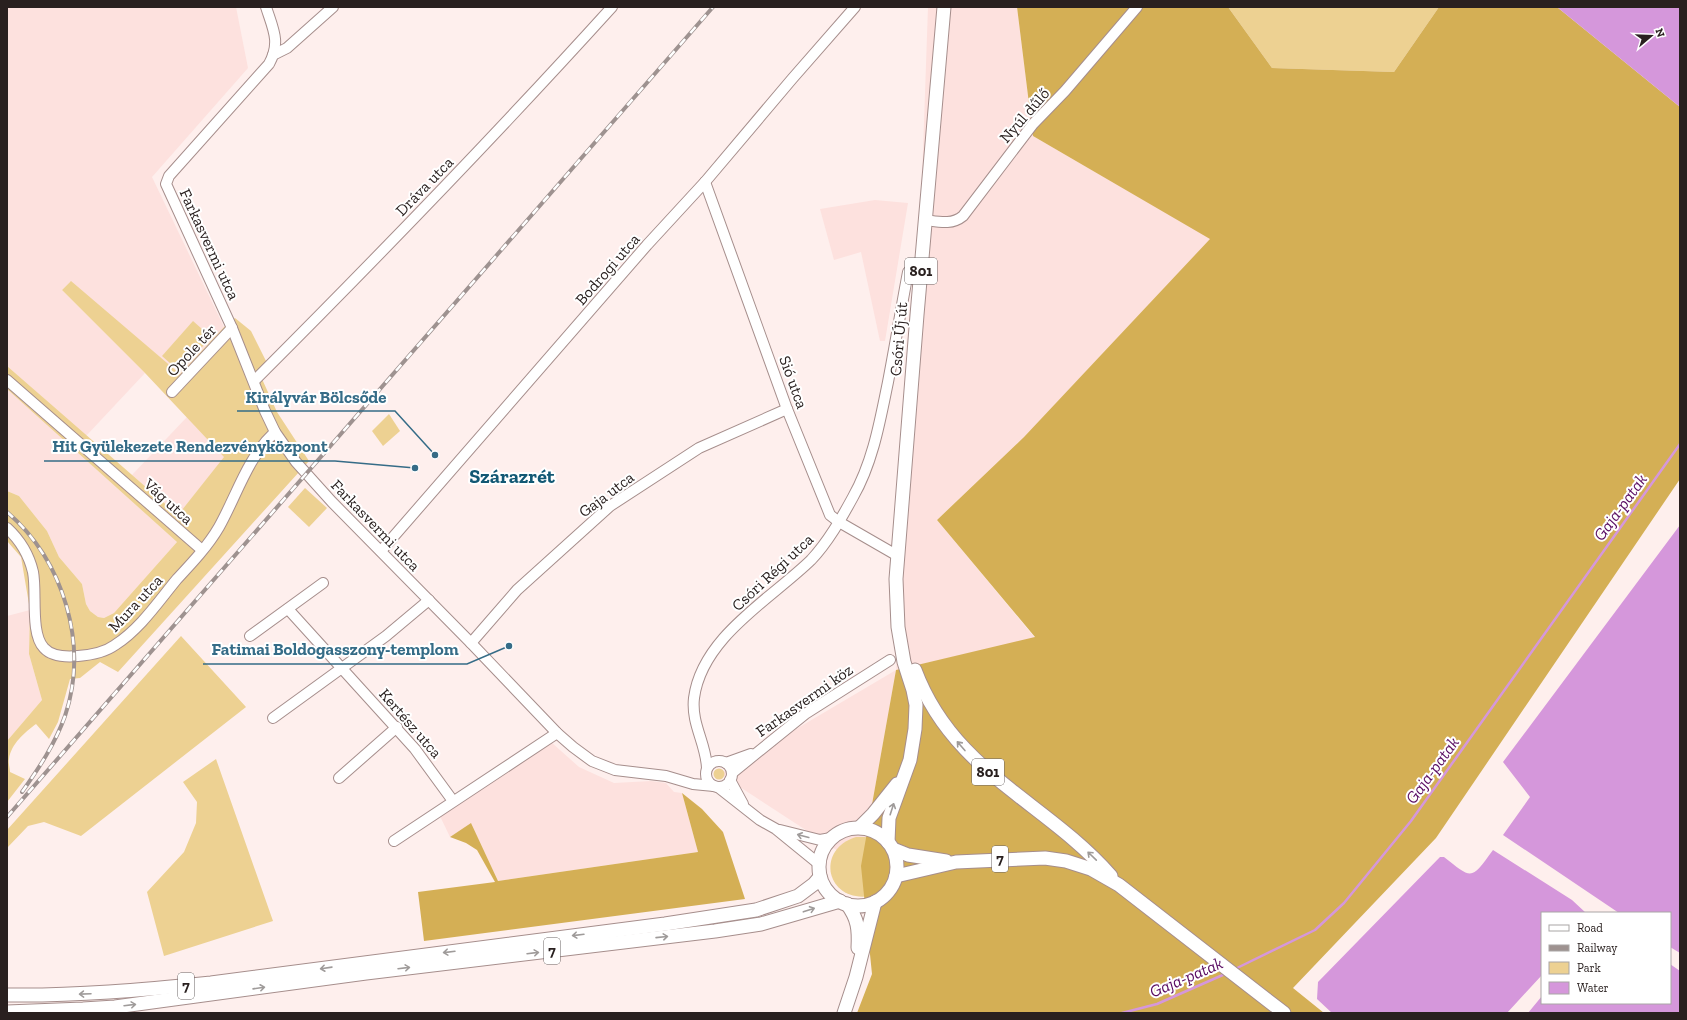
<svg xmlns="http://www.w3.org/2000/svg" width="1687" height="1020" viewBox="0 0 1687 1020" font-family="'Zilla Slab',serif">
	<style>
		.built { fill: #fde1de }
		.green { fill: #edd192 }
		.forest { fill: #d4af55 }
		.water { fill: #d597db }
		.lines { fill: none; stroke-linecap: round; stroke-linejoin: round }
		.stream { stroke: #d597db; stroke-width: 2.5 }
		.minor-casing { stroke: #a68e8c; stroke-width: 12 }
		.major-casing { stroke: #a68e8c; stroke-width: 15 }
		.minor { stroke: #fff; stroke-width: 10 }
		.major { stroke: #fff; stroke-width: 13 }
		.rail-casing { stroke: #9e9290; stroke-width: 4 }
		.rail { stroke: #fff; stroke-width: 2.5; stroke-dasharray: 8; stroke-linecap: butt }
		.oneway { stroke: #9f9b9a }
		.labels { text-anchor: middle; stroke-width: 4; stroke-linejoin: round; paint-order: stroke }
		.shield { fill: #fff; stroke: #696362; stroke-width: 1 }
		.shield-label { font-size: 15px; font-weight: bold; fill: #29201f }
		.street-label { font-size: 16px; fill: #29201f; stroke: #fff }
		.water-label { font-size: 17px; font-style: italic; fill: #580b61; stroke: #fff }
		.district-label { font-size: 20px; font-weight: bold; fill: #125874; stroke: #fff }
		.leader { fill: none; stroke: #356c87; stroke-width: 1.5 }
		.callout-dot { fill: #356c87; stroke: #fff; stroke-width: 1.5 }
		.callout-label { font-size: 17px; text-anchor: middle; font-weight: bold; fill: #356c87; stroke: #fff; stroke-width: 4; stroke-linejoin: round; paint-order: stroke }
	</style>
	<rect width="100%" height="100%" fill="#feefed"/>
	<!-- built -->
	<g class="built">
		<polygon points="7,7 236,7 248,68 152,177 224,327 180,374 70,282 62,290 145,373 86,436 7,366"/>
		<polygon points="928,7 1017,7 1033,136 1211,239 1024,437 937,520 1035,638 896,670 861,866 720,774 896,670 902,603 921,208"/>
		<polygon points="875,200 908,203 885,341 880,341 861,252 834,260 820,209"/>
		<polygon points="7,389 177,542 114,613 104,618 98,617 90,611 86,604 82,584 59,557 47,531 19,496 7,491"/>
		<polygon points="187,417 225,457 178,515 132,475"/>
		<polygon points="30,610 29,654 42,700 7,741 7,616"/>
		<polygon points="551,742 579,767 614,783 651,781 666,783 674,792 682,793 698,852 498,881 471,824 450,837 439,814"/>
	</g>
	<!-- green -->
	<g class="green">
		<polygon points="1228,7 1439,7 1394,72 1272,68"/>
		<path d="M71 281 180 374 224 327 235 318 251 331 266 361 262 379 277 412 309 461 118 672 100 662 80 678 70 679 58 722 49 739 36 724C25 732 11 744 9 759 8 763 10 768 10 772L25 779 7 802V741L42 700 29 654 30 610 21 557 7 541V491L19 496 47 531 59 557 82 584 86 604 90 611 98 617 104 618 114 613 177 542 7 389V366L178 515 224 457 145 373 62 290Z"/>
		<polygon points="193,321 211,337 180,372 162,356"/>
		<polygon points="389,414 400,431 383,446 372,431"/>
		<polygon points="305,488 327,508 309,527 288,507"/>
		<polygon points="181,636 246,707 81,836 44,822 28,826 7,848 7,830"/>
		<polygon points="216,759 273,921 164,956 147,892 184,852 196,823 197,802 183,782"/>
		<circle cx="719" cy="774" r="5.5"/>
		<path d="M856 837H865L873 839 870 896C827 903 814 850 856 837Z"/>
	</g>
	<!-- forest -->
	<g class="forest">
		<polygon points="1017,7 1228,7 1272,68 1394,72 1439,7 1557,7 1680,107 1680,479 1436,838 1293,988 1324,1013 857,1013 872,974 861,866 896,670 1035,637 937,520 1024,437 1210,239 1033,136"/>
		<polygon points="682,793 702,809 723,832 745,899 424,941 418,892 495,882 477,850 466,843 450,837 471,823 498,881 698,852"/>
	</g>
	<!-- water -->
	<g class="water">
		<polygon points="1557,7 1680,7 1680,107"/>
		<polygon points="1680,525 1680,953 1670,947 1670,913 1619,913 1503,835 1530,797 1503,762"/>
		<path d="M1493 850 1572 900 1586 913H1542V975L1507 1013H1332L1317 999 1318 982 1440 857H1444C1473 880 1471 880 1493 850Z"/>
		<polygon points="1670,964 1680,971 1680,1013 1528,1013 1542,996 1542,1003 1670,1003"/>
	</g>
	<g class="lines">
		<!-- stream -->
		<g class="stream">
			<polyline points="1235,969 1315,930 1344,903 1411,821 1680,444"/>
			<polyline points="1122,1013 1157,1004 1225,974"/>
		</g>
		<!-- minor casing -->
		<g class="minor-casing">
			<g id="minor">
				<path d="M266 7C273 29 281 42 269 64L169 176 166 184 232 328 265 411 275 432 296 462 332 502 471 643 557 733 573 747 592 761 615 770 666 776 693 784 714 786"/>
				<polyline points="273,55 287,48 333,7"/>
				<polyline points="705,182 787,409 830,515 839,522 898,556"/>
				<path d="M926 220C940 222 952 225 963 216L1033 124 1065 91 1137 7"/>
				<polyline points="7,380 202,550"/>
				<path d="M254 381C376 259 496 135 612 7"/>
				<polyline points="172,392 232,328"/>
				<path d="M7 528C20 540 29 555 33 572 37 592 30 634 44 648 52 657 67 657 78 656 91 655 104 653 115 645 140 629 158 602 177 579 192 563 208 546 219 527 237 495 247 458 275 432"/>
				<polyline points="381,551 647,245 705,182 792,79 855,7"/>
				<polyline points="288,609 415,749 453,801"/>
				<polyline points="250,636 323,583"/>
				<polyline points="471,643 517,590 610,506 699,448 787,409"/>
				<polyline points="273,718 386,636 429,600"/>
				<circle cx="719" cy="774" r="13"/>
				<polyline points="726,763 751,754"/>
				<path d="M707 768C706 743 691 724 694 698 702 637 771 599 811 560 828 542 841 519 853 497 873 462 880 421 888 382 895 346 901 309 908 272"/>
				<polyline points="732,773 805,714 890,660"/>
				<polyline points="339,778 397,727"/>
				<polyline points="730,780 743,804"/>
				<polyline points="718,787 760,820 776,829 819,864"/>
				<polyline points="780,830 820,840 831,838"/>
				<polyline points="394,841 557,733"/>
			</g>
		</g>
		<!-- major casing -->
		<g class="major-casing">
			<g id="major">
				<path d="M915 670C953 772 1045 801 1111 876"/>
				<polyline points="860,827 873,814 897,784"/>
				<circle cx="858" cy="867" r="39"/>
				<polyline points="888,842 889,818 910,760 915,729 916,705 913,690 904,662 898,627 896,579 917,315 944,7"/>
				<polyline points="893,849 908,855 946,861"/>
				<polyline points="896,876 956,862 1045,858 1066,861 1091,869 1119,885 1284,1013"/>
				<path d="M847 904C858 919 859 929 858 948"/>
				<path d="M7 995C75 996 143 990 211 983L665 924 756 910 798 896 814 884 820 877"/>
				<polyline points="7,1012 83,1009 115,1007 366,973 715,931 761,924 840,901"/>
				<polyline points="844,1013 856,977 875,902"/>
			</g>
		</g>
		<!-- minor -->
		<use href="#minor" class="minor"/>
		<!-- major -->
		<use href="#major" class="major"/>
		<!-- rail casing -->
		<g class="rail-casing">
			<g id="rail">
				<path d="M7 512C64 561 89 645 65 716 55 744 39 768 22 792"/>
				<polyline points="7,817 713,7"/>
			</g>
		</g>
		<!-- rail -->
		<use href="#rail" class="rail"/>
	</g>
	<!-- one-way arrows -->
	<defs><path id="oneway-shaft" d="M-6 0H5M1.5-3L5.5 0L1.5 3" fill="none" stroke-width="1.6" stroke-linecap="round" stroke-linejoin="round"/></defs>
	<g class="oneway">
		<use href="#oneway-shaft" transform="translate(961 746) rotate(-131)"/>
		<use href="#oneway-shaft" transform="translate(892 809) rotate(-72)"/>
		<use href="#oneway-shaft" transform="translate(803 836) rotate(-165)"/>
		<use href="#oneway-shaft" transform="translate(1092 856) rotate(-136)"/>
		<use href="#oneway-shaft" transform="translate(809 910) rotate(-18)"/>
		<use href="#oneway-shaft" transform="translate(578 935) rotate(173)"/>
		<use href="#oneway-shaft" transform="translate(662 937) rotate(-6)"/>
		<use href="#oneway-shaft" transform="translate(449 952) rotate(173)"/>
		<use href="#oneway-shaft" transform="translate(533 953) rotate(-7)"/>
		<use href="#oneway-shaft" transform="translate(326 968) rotate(172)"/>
		<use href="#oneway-shaft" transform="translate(404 968) rotate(-7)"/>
		<use href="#oneway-shaft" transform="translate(259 988) rotate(-8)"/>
		<use href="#oneway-shaft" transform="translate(85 994) rotate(178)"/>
		<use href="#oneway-shaft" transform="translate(130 1005) rotate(-7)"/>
	</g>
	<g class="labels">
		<!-- shield labels -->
		<g class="shield">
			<rect x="905" y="258" width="32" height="26" rx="3"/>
			<rect x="972" y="759" width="32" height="26" rx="3"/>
			<rect x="992" y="846" width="16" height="26" rx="3"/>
			<rect x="544" y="938" width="16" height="26" rx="3"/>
			<rect x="178" y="973" width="16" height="26" rx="3"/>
		</g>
		<g class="shield-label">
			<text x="921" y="276">801</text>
			<text x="988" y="777">801</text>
			<text x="1000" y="864">7</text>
			<text x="552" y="956">7</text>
			<text x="186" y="991">7</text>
		</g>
		<!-- street labels -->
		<g class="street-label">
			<text transform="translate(1024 115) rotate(-49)" y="6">Nyúl dűlő</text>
			<text transform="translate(424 186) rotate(-46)" y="6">Dráva utca</text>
			<text transform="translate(210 244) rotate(65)" y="6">Farkasvermi utca</text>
			<text transform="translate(607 269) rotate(-49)" y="6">Bodrogi utca</text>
			<text transform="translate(898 339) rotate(-85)" y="6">Csóri Új út</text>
			<text transform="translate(191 350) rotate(-47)" y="6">Opole tér</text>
			<text transform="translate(794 382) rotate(70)" y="6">Sió utca</text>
			<text transform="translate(606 494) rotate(-37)" y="6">Gaja utca</text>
			<text transform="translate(169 501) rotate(42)" y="6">Vág utca</text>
			<text transform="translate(376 525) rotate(46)" y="6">Farkasvermi utca</text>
			<text transform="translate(772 572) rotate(-43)" y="6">Csóri Régi utca</text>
			<text transform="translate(135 603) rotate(-47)" y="6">Mura utca</text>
			<text transform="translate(804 700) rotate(-35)" y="6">Farkasvermi köz</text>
			<text transform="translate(411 723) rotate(49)" y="6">Kertész utca</text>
		</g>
		<!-- water labels -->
		<g class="water-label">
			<text transform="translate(1620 507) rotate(-54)" y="6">Gaja-patak</text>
			<text transform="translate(1432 770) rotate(-54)" y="6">Gaja-patak</text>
			<text transform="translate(1186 977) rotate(-23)" y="6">Gaja-patak</text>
		</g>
		<!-- district labels -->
		<g class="district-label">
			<text x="512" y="483">Szárazrét</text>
		</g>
	</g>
	<!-- callouts -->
	<path class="leader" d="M435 455L395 411H237M415 468L335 461H44M509 646L467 664H203"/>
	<g class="callout-dot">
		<circle cx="435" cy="455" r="4"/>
		<circle cx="415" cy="468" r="4"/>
		<circle cx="509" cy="646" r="4"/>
	</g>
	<g class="callout-label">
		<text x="316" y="403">Királyvár Bölcsőde</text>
		<text x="190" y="452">Hit Gyülekezete Rendezvényközpont</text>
		<text x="335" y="655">Fatimai Boldogasszony-templom</text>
	</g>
	<!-- border -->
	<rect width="1687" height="1020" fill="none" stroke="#29201f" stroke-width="16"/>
	<!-- legend -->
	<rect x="1541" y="912" width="130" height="92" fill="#ffffff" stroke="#a9a6a5"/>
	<rect x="1549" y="925" width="20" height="6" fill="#ffffff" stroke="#a9a6a5"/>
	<text x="1577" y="932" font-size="12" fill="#29201f">Road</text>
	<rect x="1549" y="945" width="20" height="6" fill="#9e9290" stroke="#a9a6a5"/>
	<text x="1577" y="952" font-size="12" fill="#29201f">Railway</text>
	<rect x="1549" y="962" width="20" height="12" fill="#edd192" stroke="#a9a6a5"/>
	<text x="1577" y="972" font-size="12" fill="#29201f">Park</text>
	<rect x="1549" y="982" width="20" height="12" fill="#d597db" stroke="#a9a6a5"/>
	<text x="1577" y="992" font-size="12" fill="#29201f">Water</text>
	<!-- north arrow -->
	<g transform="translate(1651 36) rotate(71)" stroke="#ffffff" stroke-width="3" paint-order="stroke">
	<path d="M0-3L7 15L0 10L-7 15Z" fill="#29201f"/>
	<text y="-6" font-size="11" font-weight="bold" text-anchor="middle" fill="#29201f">N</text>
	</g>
</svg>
